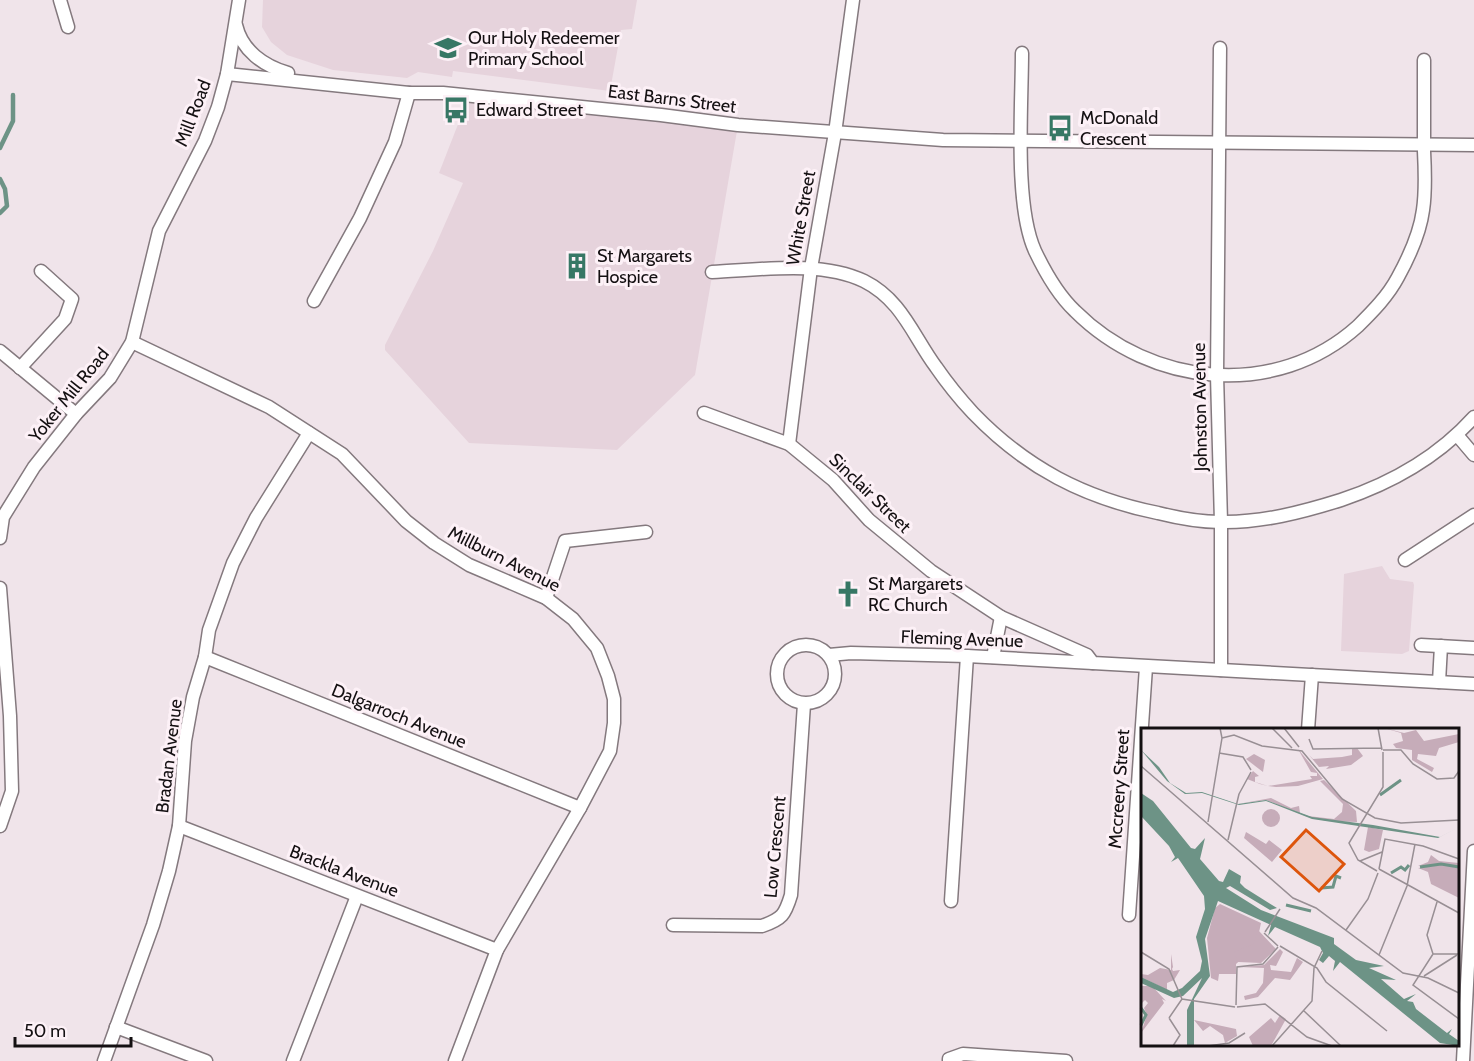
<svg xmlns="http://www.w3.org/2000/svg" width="1474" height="1061" viewBox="0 0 1474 1061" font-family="Cabin,sans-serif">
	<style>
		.built { fill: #e6d3dc }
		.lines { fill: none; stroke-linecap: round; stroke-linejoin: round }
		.stream { stroke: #6d9386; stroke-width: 4.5 }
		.street-casing { stroke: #84797e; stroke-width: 15 }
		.street { stroke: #fff; stroke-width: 12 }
		.labels { text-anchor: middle; stroke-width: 6; stroke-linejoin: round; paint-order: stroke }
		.poi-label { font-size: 18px; fill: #141012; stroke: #fdf1f7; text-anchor: start }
		.street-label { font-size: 18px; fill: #141012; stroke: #fdf1f7 }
		.inset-river { fill: none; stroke: #6d9386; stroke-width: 3 }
		.inset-road { fill: none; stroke: #988f94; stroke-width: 1.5 }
		.view { fill: #dd550c; fill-opacity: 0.15; stroke: #dd550c; stroke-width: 3 }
		.inset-edge { fill: none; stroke: #141012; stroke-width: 3 }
	</style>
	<rect width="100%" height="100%" fill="#f0e4ea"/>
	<!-- built -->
	<g class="built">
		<polygon points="263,0 637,0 632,29 621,30 610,91 453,71 452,77 418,72 407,78 333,70 287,55 271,42 262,27"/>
		<polygon points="466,95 738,125 695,375 617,450 469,443 385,350 385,345 433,251 463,183 439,173 462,114"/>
		<polygon points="1382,566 1390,579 1413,582 1414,585 1409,651 1402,654 1341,651 1344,574"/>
	</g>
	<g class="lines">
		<!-- stream -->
		<g class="stream">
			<polyline points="0,148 13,121 13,95"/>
			<polyline points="0,179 5,189 7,206 0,213"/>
		</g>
		<!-- street casing -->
		<g class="street-casing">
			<g id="street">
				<polyline points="60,0 68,27"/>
				<path d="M236 25C242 51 264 66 288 73"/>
				<polyline points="1220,48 1217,375 1221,522 1221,670"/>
				<path d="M1022 53C1022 105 1014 205 1035 251 1045 272 1058 295 1075 311 1151 387 1276 400 1358 326 1373 311 1388 296 1398 277 1409 257 1420 233 1423 210 1426 190 1425 170 1424 151 1424 120 1424 90 1424 60"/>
				<polyline points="227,74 409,93 443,93 661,115 738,125 943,140 1474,145"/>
				<path d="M712 272C759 270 821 260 864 281 902 300 913 336 936 367 947 383 960 399 973 413 1026 468 1084 498 1158 513 1178 518 1200 522 1220 522 1261 523 1303 512 1341 500 1392 483 1438 457 1474 417"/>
				<polyline points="314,301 360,218 395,142 409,93"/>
				<polyline points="132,342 269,407 342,454 406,521 434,543 469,565 546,598 573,619 597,648 608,676 614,699 614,723 610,751 580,808 497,950 455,1061"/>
				<polyline points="0,351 76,414"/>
				<polyline points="20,368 65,319 72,299 41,271"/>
				<polyline points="704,413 789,444 833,480 869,520 931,571 1001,617 1087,655 1093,663 1474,684"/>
				<polyline points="1457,435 1474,455"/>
				<polyline points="789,444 811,268 835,133 853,0"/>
				<polyline points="0,538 3,517 34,467 76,414 110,378 132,342 159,231 205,141 218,107 227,74 239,0"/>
				<polyline points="1405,560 1474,515"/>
				<polyline points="0,588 10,716 12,791 0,826"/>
				<polyline points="546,598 565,541 646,532"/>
				<circle cx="806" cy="674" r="29"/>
				<polyline points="1421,645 1474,648"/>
				<polyline points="829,655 851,653 967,656 1093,663"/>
				<polyline points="205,657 580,808"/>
				<polyline points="993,657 1001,617"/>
				<polyline points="1439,682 1441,646"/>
				<polyline points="1308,730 1312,675"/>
				<polyline points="179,826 497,950"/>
				<polyline points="951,901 967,656"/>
				<polyline points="1129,915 1146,667"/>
				<path d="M673 925 762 926C782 919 785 915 791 895L804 704"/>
				<polyline points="116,1027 206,1061"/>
				<polyline points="104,1061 153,925 169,871 179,826 185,741 193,697 205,657 209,630 233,563 256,518 309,433"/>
				<polyline points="293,1061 357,896"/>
				<polyline points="949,1061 949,1059 963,1054 1066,1061"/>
				<polyline points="1463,1061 1474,851"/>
			</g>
		</g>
		<!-- street -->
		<use href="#street" class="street"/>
	</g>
	<!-- icons -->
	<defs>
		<g id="school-bare" transform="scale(2.07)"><path d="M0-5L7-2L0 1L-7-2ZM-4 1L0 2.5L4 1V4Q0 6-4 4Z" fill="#377765" stroke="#fdf1f7" stroke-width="2.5" paint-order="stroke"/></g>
		<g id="bus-bare" transform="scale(2.07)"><path d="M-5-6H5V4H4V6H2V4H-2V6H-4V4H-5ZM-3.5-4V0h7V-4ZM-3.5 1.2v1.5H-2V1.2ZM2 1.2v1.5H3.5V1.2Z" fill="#377765" stroke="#fdf1f7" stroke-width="2.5" paint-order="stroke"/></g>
		<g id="building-bare" transform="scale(2.07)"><path d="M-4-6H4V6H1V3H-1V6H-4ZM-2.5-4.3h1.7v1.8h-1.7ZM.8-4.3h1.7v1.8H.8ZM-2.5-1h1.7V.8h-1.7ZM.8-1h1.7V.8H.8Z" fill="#377765" stroke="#fdf1f7" stroke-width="2.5" paint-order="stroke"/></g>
		<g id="church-bare" transform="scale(2.07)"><path d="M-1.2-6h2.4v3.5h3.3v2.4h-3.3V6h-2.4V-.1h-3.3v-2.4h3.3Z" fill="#377765" stroke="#fdf1f7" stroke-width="2.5" paint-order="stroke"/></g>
	</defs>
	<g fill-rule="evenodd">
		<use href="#school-bare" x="448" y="48"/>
		<use href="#bus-bare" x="456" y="110"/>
		<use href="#bus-bare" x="1060" y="128"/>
		<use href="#building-bare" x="577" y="266"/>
		<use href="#church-bare" x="848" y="594"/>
	</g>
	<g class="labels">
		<!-- poi labels -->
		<g class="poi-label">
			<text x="468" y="44">Our Holy Redeemer<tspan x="468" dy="21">Primary School</tspan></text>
			<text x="476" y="116">Edward Street</text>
			<text x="1080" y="124">McDonald<tspan x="1080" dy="21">Crescent</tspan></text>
			<text x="597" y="262">St Margarets<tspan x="597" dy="21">Hospice</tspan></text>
			<text x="868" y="590">St Margarets<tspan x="868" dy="21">RC Church</tspan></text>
		</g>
		<!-- street labels -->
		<g class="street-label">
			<text transform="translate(672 99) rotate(7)" y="6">East Barns Street</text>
			<text transform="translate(193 113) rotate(-69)" y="6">Mill Road</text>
			<text transform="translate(801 218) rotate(-80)" y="6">White Street</text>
			<text transform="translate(69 395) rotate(-51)" y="6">Yoker Mill Road</text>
			<text transform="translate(1200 407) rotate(-91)" y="6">Johnston Avenue</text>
			<text transform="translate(870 493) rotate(44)" y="6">Sinclair Street</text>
			<text transform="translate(504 559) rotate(27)" y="6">Millburn Avenue</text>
			<text transform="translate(962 639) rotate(2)" y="6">Fleming Avenue</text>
			<text transform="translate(399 716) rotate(22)" y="6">Dalgarroch Avenue</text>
			<text transform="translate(169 756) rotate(-83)" y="6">Bradan Avenue</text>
			<text transform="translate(1119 789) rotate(-86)" y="6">Mccreery Street</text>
			<text transform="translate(775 847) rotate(-85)" y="6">Low Crescent</text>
			<text transform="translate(344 871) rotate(21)" y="6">Brackla Avenue</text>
		</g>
	</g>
	<!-- overview -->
	<g transform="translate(1141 728)">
		<rect width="318" height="318" fill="#f0e4ea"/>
		<path d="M216 20 222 28 210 37 185 41 188 38 178 39 168 27 172 31 201 29 211 27V21ZM301 137 318 140V170L290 156 287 144 277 140ZM79 176 120 195 115 218 95 236V246H78L77 253 70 250 66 210 74 180ZM30 226 32 239 31 241 32 243 39 242 33 252 26 255V262L0 249V246L7 247 19 240 30 242ZM0 258H11L25 273 21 271 23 275 0 305 6 287 3 280 7 275 4 272 0 276Z" fill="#c6acb9"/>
		<path d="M119 195 118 203 135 221 120 235 97 234 93 224 112 216ZM139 221 142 224 135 238 129 237 130 242 150 244 156 230 162 234 149 252 134 250 117 269 104 272 103 268 115 265 122 255 123 240 99 239 123 237Z" fill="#c6acb9"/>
		<path d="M113 26 124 32 122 44 105 31Z" fill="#c6acb9"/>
		<path d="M243 0 263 5 275 2 283 13 318 6V14L298 20 295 28 277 26 276 31 293 40 291 44 271 32V22L255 20 252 16 262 13 260 5ZM157 21 182 51 157 58 135 59 127 58 119 56 106 51 112 43 118 48 114 49V54L127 58 171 51 169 48H176V45L170 44ZM183 52 215 83 216 94 186 93 167 89 125 72 97 76 130 70 150 80 158 78 159 85 167 88 193 91 201 84 202 76 179 53ZM121 90a9 9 0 1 1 18 0a9 9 0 1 1-18 0ZM227 99 242 102 238 121 228 124 223 122ZM105 104 125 116 128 112 141 122 131 134 103 110ZM290 127 298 133 318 135V139L277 138 287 134ZM139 287 145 291 130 318H112L108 309 130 290 134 295ZM53 292 95 301 96 308 84 315 82 307 69 298 62 303Z" fill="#c6acb9"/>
		<path d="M0 22 18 39 29 55 45 65 61 64 97 76 125 72 171 89 232 97 299 109 318 99 297 110 171 91 125 73 98 77 61 65 44 66 26 53ZM0 65 12 73 50 120 54 121 64 110 59 131 78 153 82 154 88 141 100 148 99 155 104 160 136 180 129 182 89 158 85 160 120 182 193 210V216L215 232 243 238 228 240 255 252 240 251 263 271 275 266 266 273 272 274 275 281 306 305 311 301 308 306 318 313V318L299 315 199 234 192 243 194 233 188 228 182 235 178 232 182 225 179 219 134 199 127 208 130 197 77 173 64 211 69 248 53 271V318H46V282L61 250 42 268 33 270 0 255V249L32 264 41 260 59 243 61 233 55 209 64 181 63 168 37 130 30 134 34 129 28 118 0 88Z" fill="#6d9386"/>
		<path class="inset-river" d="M239 67 260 52M279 139 300 136 318 139M250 145 260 139 264 142 268 137M180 160 192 159 195 148 200 150M145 177 170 183M0 280 5 287 0 297"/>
		<path class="inset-road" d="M131 0 151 20M143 0 158 19M237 0 241 22M81 10 93 7 121 18 161 23 201 71 234 90 260 95 318 92M168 11 172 21 240 20M242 22H260L272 36 296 51 313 50 318 43M78 25 102 29 110 42M0 38 152 170 175 180 262 245 287 250 318 265M98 66 110 44M67 94 81 10 79 0M87 112 98 66M219 133 241 124M238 141 244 111 282 118 318 131M238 141 318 185M236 143 217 132 208 115 242 59V24M205 202 227 171 237 145M124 204 139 181M123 205 137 218M139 218 176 240 185 254 246 303M0 224 28 241 41 271 94 279M292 226 272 257 318 291M292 226 286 207 296 174M292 226H318M238 227 266 158 274 116M283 248 316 227M95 277 96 239 122 236 137 219M96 279 124 276 166 309 191 318M163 283 200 318M28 290 39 307 32 318M28 290 41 271M67 318 88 315 104 305M131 318 171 273 173 240 181 223"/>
		<path class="view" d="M165 102 203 136 178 163 140 129Z"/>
		<rect width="318" height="318" class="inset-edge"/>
	</g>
	<!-- scale -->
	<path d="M15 1037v9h116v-9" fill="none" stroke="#141012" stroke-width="3"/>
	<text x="24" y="1037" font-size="18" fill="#141012" stroke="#fdf1f7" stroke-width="4.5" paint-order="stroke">50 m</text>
</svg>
